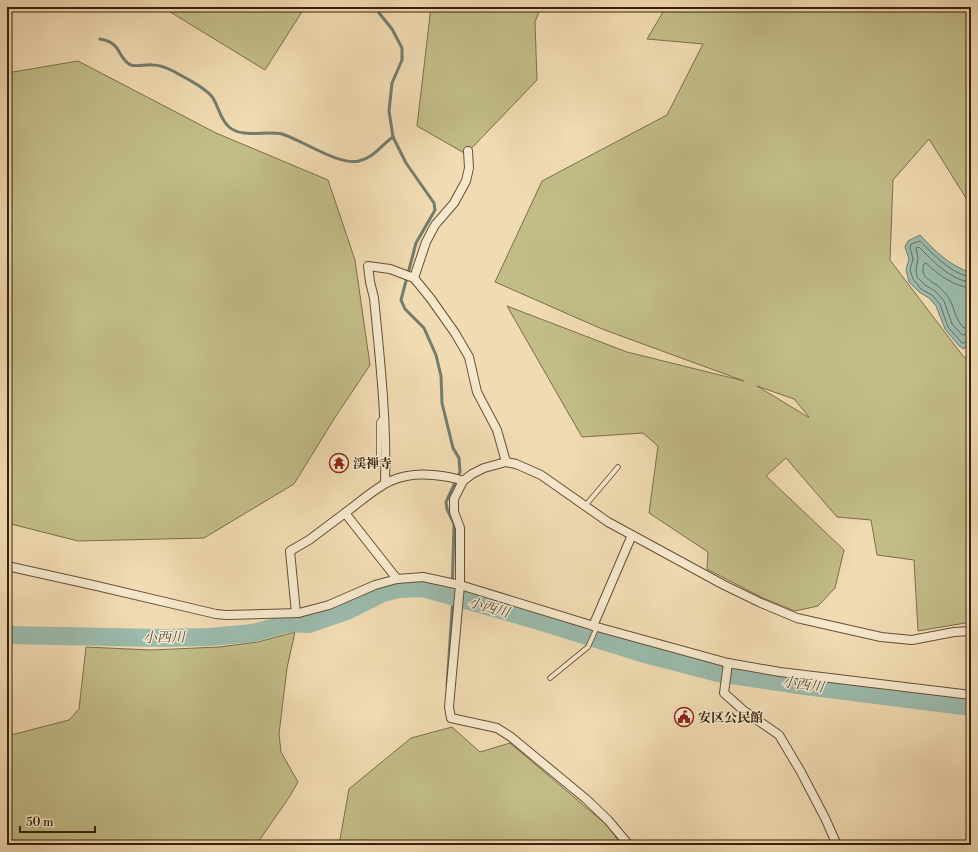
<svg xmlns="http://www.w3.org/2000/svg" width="978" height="852" viewBox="0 0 978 852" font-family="'Libre Bodoni','Noto Serif JP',serif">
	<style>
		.green { fill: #c2bd87; stroke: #7c6e4a; fill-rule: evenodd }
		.water { fill: #9bbbad; stroke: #737d6d }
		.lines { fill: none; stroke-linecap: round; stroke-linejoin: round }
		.shore { stroke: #696e5c; stroke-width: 1 }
		.stream { stroke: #737d6d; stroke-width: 3 }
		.river { stroke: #9bbbad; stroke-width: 18 }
		.lane-casing { stroke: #664f36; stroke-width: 5.5 }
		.street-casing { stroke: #664f36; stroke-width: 10 }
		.lane { stroke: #f6e8cd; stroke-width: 4 }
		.street { stroke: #f6e8cd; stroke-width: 8 }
		.labels { text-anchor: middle; stroke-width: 3; stroke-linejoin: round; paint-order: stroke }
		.poi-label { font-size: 13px; font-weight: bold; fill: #37200c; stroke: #f6e8cd; text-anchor: start }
		.water-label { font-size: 14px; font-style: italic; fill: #554e3c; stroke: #f6e8cd }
	</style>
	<rect width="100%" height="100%" fill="#f1dbb2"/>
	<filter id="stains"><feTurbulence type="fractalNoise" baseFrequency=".005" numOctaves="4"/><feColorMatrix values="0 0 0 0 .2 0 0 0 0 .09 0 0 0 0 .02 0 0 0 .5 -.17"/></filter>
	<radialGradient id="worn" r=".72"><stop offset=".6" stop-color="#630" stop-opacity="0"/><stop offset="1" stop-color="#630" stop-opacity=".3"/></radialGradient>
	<!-- green -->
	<g class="green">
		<polygon points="162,7 305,7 265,70"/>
		<polygon points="431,7 541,7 535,22 537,80 466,154 417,126"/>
		<path d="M666 7H971V206L929 139 893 180 890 260 963 356 971 362V622L918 631 914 560 877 555 871 520 837 517 786 458 766 476 844 550 835 588 818 606 795 611 763 598 707 569 708 552 649 513 658 446 643 433 582 437 507 306 627 352 744 381 602 329 495 282 542 181 667 115 703 44 647 39ZM757 386 794 399 809 417H808Z"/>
		<polygon points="78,61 216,133 328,180 355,260 370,365 334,419 294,484 204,538 78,541 7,523 7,73"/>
		<polygon points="295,632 287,668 279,734 281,752 298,782 290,796 256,845 7,845 7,736 69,720 79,709 86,647 151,650 219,647 258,642"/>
		<polygon points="452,727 480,752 510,743 608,826 621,845 339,845 349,789 411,738"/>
	</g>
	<!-- water -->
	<path class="water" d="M920 235C937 253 948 264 971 273V340L964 349 959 346 945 329 936 306 929 298 919 292 909 282 906 270 909 259 905 247 908 241Z"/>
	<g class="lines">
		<!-- shore -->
		<g class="shore">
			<path d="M971 277C951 274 933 254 920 241L911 244 910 248 913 259 910 270 913 279 921 289 932 295 940 304 948 327 962 343H964L968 339 971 338"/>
			<path d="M971 282C951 281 932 260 919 247L916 248 918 258 916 270 917 277 925 285 935 291 944 301 952 324 962 335 971 333"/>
			<path d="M971 288C955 287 937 274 926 263L924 264C919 280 934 280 942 290 945 293 948 296 950 300 955 310 955 319 964 328L971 327"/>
		</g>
		<!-- stream -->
		<g class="stream">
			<polyline points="378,7 379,13 392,29 402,48 402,60 392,83 389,111 393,137 406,163 434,203 435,210 416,243 401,300 405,309 424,328 436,355 441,376 442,403 453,448 459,458 460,472 446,502 447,509 454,524 452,597"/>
			<path d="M100 39C106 40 112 42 116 47 121 53 123 62 131 65 138 67 146 64 153 65 159 65 167 68 173 71 185 78 205 87 213 98 219 108 220 119 229 127 243 139 265 130 282 134 302 140 339 166 359 161 375 157 380 146 393 137"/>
			<polyline points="447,686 453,597"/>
		</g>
		<!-- river -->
		<polyline class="river" points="7,635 161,638 209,637 253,633 289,623 309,624 347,611 383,593 399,589 423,588 532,619 641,653 718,673 805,686 971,707"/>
		<!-- lane casing -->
		<g class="lane-casing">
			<g id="lane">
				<polyline points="379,459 379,422 383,417"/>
				<polyline points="585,506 618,467"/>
				<polyline points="550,678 588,647 597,627"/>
			</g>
		</g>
		<!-- street casing -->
		<g class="street-casing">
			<g id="street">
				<polyline points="468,151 469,168 466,181 454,203 435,225 426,242 414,278 431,299 455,333 469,357 477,392 497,430 506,462"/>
				<path d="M385 483C387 421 380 359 374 298L370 282 368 266 390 269 414 278"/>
				<path d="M345 513C376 490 391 471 433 475 444 476 453 477 463 481"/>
				<polyline points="7,566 97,586 216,614 226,615 299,613 329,605 375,585 397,579 423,577 460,585 597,627 728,663 780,672 971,695"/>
				<polyline points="296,613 290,551 309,540 345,513 397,579"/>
				<polyline points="593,626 632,535"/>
				<polyline points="728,663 724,693 743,710 779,735 801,772 825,818 837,845"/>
				<polyline points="629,845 608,820 586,799 511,737 497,728 451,718 449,707 460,585 460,528 454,512 454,499 463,481 472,474 484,468 506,462 516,464 541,475 608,522 724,585 761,603 797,618 881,637 912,640 954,632 971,631"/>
			</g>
		</g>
		<!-- lane -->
		<use href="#lane" class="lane"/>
		<!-- street -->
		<use href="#street" class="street"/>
	</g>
	<!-- icons -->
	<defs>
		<g id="temple-ring" transform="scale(1)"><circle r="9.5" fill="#f6e8cd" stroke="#8f2418" stroke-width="1.5"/><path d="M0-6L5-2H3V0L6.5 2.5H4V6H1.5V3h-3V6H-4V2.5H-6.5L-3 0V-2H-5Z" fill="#8f2418"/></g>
		<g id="civic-ring" transform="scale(1)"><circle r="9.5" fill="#f6e8cd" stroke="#8f2418" stroke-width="1.5"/><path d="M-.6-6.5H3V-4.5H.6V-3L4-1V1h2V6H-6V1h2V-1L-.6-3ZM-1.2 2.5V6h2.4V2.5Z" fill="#8f2418"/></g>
	</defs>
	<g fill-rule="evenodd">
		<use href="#temple-ring" x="339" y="463"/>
		<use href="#civic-ring" x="684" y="717"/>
	</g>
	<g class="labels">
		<!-- poi labels -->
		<g class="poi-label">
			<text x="353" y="468">渓禅寺</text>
			<text x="698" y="722">安区公民館</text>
		</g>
		<!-- water labels -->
		<g class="water-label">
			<text transform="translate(489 607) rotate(16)" y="5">小西川</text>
			<text transform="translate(164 637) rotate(-1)" y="5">小西川</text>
			<text transform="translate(803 684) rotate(8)" y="5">小西川</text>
		</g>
	</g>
	<!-- margin -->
	<rect width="978" height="852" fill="none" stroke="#f1dbb2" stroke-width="24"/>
	<rect x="8" y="8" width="962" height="836" fill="none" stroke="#37200c" stroke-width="2"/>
	<rect x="12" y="12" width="954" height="828" fill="none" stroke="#37200c"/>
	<!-- scale -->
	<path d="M20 826v6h75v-6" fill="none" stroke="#37200c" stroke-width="2"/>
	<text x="26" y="826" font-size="12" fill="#37200c" stroke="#f6e8cd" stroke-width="3" paint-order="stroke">50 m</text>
	<rect width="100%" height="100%" filter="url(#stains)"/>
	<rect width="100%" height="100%" fill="url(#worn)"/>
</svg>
